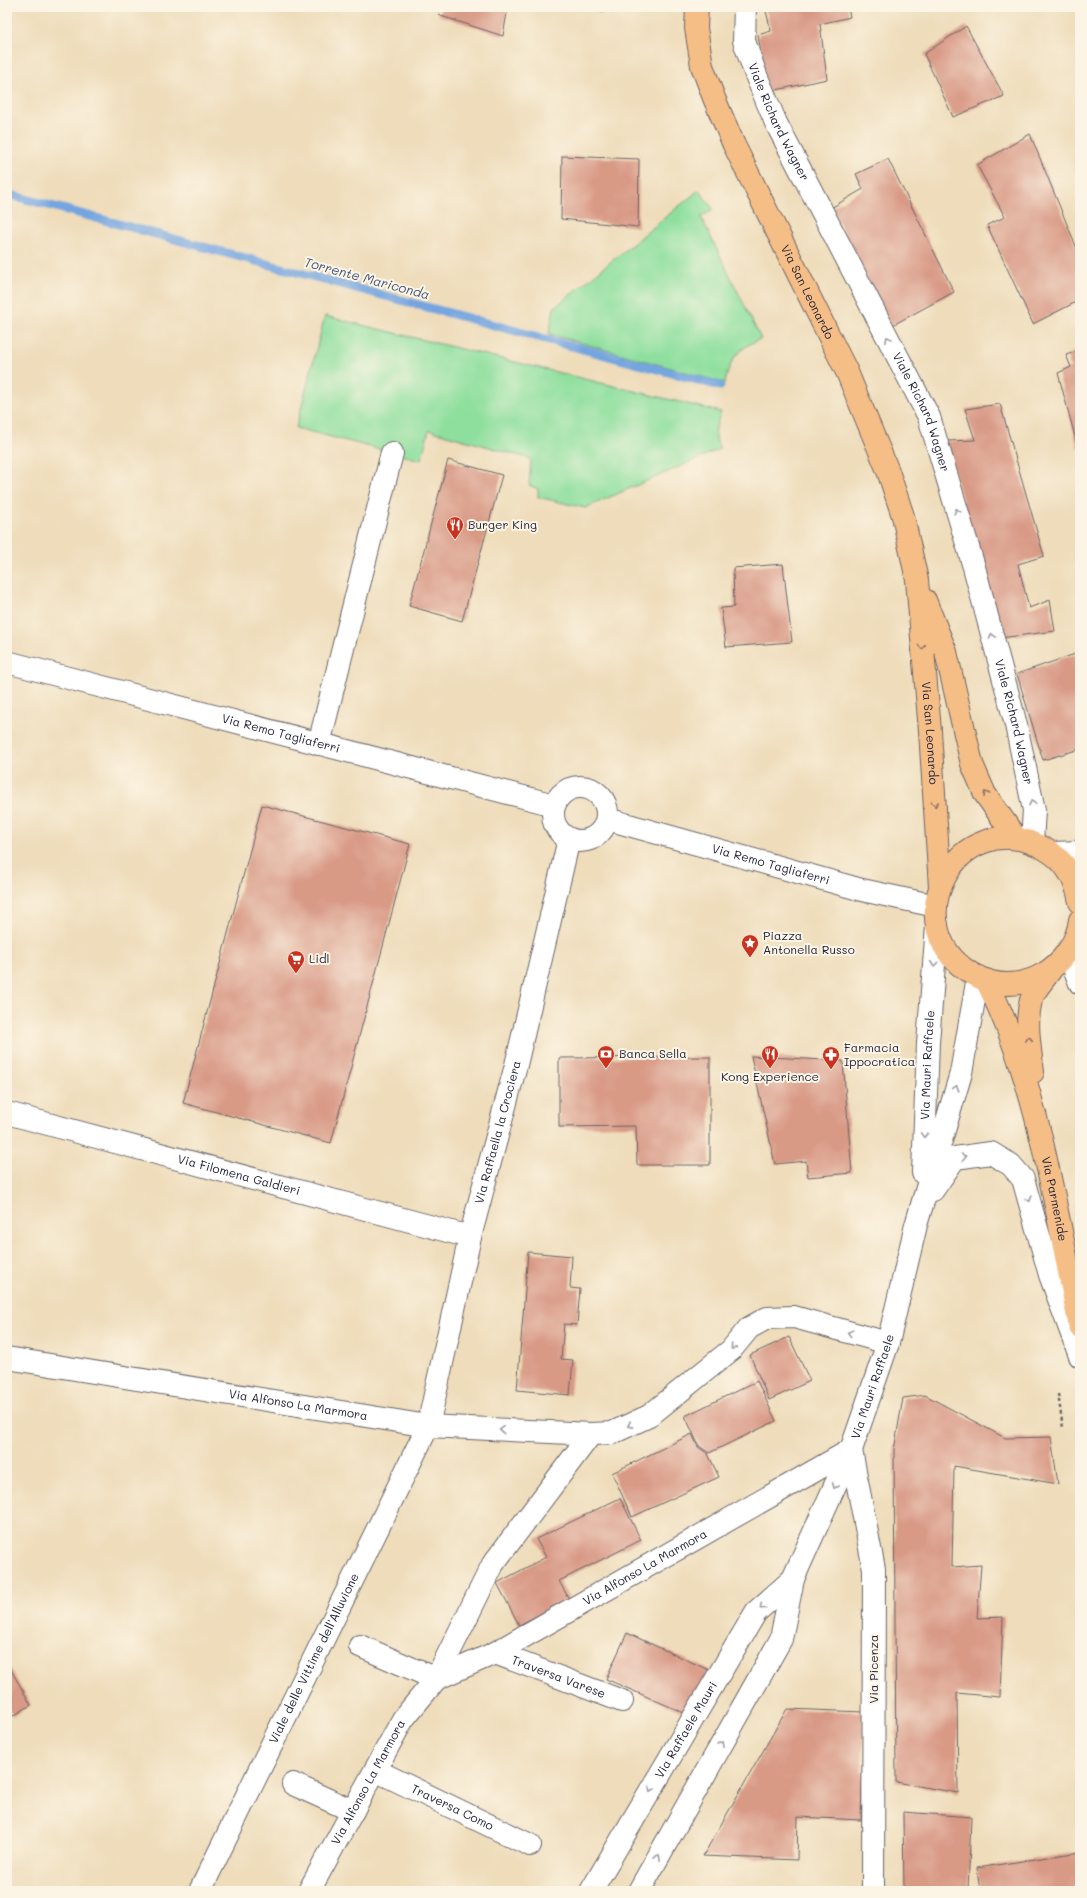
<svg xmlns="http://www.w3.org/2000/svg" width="1087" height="1898" viewBox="0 0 1087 1898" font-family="Mali,sans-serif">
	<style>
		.green { fill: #8edf9e; stroke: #58806c }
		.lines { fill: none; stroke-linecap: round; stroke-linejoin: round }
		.stream { stroke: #74a5df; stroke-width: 9 }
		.building { fill: #d89985 }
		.minor-casing { stroke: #696367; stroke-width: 24 }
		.major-casing { stroke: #696367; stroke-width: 24 }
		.path { stroke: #696367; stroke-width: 2.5; stroke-dasharray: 3 3; stroke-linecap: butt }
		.minor { stroke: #fff; stroke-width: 22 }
		.major { stroke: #f6be87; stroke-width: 22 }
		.oneway { stroke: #9c9ca7 }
		.oneway2 { stroke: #8c7061 }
		.labels { text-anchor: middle; stroke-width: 4; stroke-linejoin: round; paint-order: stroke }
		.street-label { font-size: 12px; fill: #22223b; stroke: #fcf5e5 }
		.poi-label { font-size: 12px; fill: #22223b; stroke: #fcf5e5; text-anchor: start }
		.water-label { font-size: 13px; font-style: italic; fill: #43567d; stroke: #fcf5e5 }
	</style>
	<rect width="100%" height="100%" fill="#fcf5e5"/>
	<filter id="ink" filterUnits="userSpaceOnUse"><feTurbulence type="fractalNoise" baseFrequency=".025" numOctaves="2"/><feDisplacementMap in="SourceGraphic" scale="8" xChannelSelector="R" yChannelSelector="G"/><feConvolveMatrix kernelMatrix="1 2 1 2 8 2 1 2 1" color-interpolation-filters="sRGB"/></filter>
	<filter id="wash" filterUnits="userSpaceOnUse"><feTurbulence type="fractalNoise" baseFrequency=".012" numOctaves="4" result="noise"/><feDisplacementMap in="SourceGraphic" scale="16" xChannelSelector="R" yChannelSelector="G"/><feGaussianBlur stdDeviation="0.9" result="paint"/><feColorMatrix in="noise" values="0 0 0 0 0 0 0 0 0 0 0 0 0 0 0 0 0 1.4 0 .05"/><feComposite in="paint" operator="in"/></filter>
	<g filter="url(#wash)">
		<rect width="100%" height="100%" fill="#eedcba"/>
		<!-- green -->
		<g class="green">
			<path d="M699 190 713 209 701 217 761 339C738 348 730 359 725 383L549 334 554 308Z"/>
			<path d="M325 316 721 412C715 428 713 434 720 449L585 508 538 497V489L529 485 531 459 429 430 421 460 296 428Z"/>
		</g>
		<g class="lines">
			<!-- stream -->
			<polyline class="stream" points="7,194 720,386"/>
		</g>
		<g id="blocks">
			<!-- building -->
			<g class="building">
				<polygon points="442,7 508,7 503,36 438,15"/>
				<polygon points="555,7 616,7 616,12 555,8"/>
				<polygon points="765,7 848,7 850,17 820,24 827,79 767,92 758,35 771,31"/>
				<polygon points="966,26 1004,96 953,117 924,54"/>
				<polygon points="1030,134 1080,256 1080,300 1033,324 987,225 1005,217 977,165"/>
				<polygon points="562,156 639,159 638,227 561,219"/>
				<polygon points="888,159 954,292 891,326 831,208 863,189 856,174"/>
				<polygon points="1080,350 1080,447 1078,448 1058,373 1071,367 1066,355"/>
				<polygon points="1000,404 1044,556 1018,564 1029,608 1050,600 1055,631 1000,638 946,441 975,440 965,409"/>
				<polygon points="448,460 502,475 462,621 409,606"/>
				<polygon points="783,564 792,642 726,647 721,608 734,607 733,568"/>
				<polygon points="1075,654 1080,671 1080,749 1043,760 1017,674"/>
				<polygon points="262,805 410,844 331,1143 183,1103"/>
				<polygon points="751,1056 843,1061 852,1173 808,1177 806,1161 775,1164"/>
				<polygon points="710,1057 710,1165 637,1165 636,1126 559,1127 559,1058"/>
				<polygon points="528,1252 572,1256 570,1288 580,1289 577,1325 564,1324 561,1359 573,1360 570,1395 517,1390"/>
				<polygon points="789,1337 810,1381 769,1400 750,1355"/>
				<polygon points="757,1381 776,1421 709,1453 699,1446 685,1416"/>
				<polygon points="925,1395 1005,1438 1051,1437 1058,1484 954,1466 952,1567 981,1565 977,1618 1003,1617 1000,1697 957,1693 958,1793 896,1782 894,1450 903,1398"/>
				<polygon points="692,1434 698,1447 708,1454 719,1477 632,1517 612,1473"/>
				<polygon points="620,1498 641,1540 559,1581 569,1599 519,1625 497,1583 546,1557 536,1539"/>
				<polygon points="627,1633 709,1670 689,1715 606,1679"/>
				<polygon points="7,1663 31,1705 13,1716 7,1707"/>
				<polygon points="787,1709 864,1712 861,1820 798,1817 797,1860 703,1856"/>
				<polygon points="903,1812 971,1817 968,1891 904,1891"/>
				<polygon points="1080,1852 1080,1891 980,1891 977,1868"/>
			</g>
		</g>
	</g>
	<g filter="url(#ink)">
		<use href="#blocks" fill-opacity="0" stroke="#696367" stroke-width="1"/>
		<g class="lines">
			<!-- minor casing -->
			<g class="minor-casing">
				<g id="minor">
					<path id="s1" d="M745 7 744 41 756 75 776 123 929 417 974 567 1016 725 1034 810 1032 842"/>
					<path id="s2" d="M7 662 554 805"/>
					<polyline points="319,744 392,453"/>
					<circle cx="580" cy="814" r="27"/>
					<path id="s3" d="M607 819 862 890 936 906"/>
					<polyline points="1052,853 1080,852"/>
					<polyline points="1068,953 1080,983"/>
					<path id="s4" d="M7 1113 470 1237"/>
					<path id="s5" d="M923 1173 928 1043 937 925"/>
					<polyline points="933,1190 955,1158 991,1153 1011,1165 1023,1179 1050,1275 1080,1356"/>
					<path id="s6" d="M7 1358 428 1426 591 1434 612 1433 649 1416 731 1350 749 1328 767 1318 794 1317 888 1343"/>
					<polyline points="851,1450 874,1569 873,1891"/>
					<polyline points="360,1646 436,1679 493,1564 591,1434"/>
					<path id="s7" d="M495 1653 622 1701"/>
					<path id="s8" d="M375 1770 530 1845"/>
					<polyline points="293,1784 353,1811"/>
					<path id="s9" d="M200 1891 428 1426 470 1237 516 1065 569 839"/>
					<path id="s10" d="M309 1891 403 1719 436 1679 495 1653 851 1450"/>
					<path id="s11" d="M591 1891 756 1612 793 1579 851 1450 888 1343 916 1225 961 1073 978 977"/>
					<polyline points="639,1891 781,1639 793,1579"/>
				</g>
			</g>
			<!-- major casing -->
			<g class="major-casing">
				<g id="major">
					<path id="s12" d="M697 7 696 28 702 66 714 98 734 145 847 372 888 471 903 516 917 580 930 731 940 887"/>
					<polyline points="925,600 946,652 972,764 985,794 1016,838"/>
					<path d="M1080 902C1076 879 1065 860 1045 849 957 799 888 932 978 977 1022 999 1074 966 1080 920"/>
					<path id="s13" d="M986 980C1039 1084 1056 1213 1080 1327"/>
					<path d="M1033 1072C1030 1049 1025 1023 1031 1000 1034 990 1044 980 1050 971"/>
				</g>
			</g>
			<!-- path -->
			<polyline class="path" points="1058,1394 1063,1428"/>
			<!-- minor -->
			<use href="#minor" class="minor"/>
			<!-- major -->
			<use href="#major" class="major"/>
		</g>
		<!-- one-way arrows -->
		<defs><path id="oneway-chevron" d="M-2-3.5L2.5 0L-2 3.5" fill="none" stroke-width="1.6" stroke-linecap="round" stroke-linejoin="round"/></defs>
		<g class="oneway">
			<use href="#oneway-chevron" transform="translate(888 339) rotate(-118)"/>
			<use href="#oneway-chevron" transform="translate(957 511) rotate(-107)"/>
			<use href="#oneway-chevron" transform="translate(992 636) rotate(-105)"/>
			<use href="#oneway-chevron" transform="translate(1032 803) rotate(-102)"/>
			<use href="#oneway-chevron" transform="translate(934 964) rotate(95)"/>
			<use href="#oneway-chevron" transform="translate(956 1088) rotate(-74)"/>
			<use href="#oneway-chevron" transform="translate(924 1135) rotate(92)"/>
			<use href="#oneway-chevron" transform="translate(964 1157) rotate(-10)"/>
			<use href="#oneway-chevron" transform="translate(1029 1199) rotate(74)"/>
			<use href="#oneway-chevron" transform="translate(850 1333) rotate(-165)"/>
			<use href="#oneway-chevron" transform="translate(733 1347) rotate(132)"/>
			<use href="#oneway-chevron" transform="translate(630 1425) rotate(155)"/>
			<use href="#oneway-chevron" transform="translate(502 1430) rotate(-177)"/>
			<use href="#oneway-chevron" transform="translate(835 1486) rotate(114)"/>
			<use href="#oneway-chevron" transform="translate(762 1607) rotate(139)"/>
			<use href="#oneway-chevron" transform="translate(722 1744) rotate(-61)"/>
			<use href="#oneway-chevron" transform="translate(651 1789) rotate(120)"/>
			<use href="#oneway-chevron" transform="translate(658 1857) rotate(-61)"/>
		</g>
		<g class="oneway2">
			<use href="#oneway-chevron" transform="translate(922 647) rotate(86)"/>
			<use href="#oneway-chevron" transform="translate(986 794) rotate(-120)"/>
			<use href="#oneway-chevron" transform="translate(935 804) rotate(87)"/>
			<use href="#oneway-chevron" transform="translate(1029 1039) rotate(-92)"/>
		</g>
	</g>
	<!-- icons -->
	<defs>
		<g id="restaurant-pin" transform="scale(0.9)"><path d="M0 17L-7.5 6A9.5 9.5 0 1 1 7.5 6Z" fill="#c8321e" stroke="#fcf5e5"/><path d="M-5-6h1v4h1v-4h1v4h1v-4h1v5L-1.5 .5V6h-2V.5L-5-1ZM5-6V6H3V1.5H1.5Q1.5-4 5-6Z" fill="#fff"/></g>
		<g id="sight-pin" transform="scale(0.9)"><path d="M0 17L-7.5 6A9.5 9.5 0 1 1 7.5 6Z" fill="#c8321e" stroke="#fcf5e5"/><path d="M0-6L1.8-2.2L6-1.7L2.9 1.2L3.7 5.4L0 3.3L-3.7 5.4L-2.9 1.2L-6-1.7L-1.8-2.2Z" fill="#fff"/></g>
		<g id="supermarket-pin" transform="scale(0.9)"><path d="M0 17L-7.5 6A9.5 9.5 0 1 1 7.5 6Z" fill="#c8321e" stroke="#fcf5e5"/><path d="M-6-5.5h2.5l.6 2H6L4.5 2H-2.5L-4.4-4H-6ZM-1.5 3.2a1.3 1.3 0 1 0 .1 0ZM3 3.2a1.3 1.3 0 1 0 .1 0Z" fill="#fff"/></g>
		<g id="bank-pin" transform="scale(0.9)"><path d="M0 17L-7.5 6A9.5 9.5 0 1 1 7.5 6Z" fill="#c8321e" stroke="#fcf5e5"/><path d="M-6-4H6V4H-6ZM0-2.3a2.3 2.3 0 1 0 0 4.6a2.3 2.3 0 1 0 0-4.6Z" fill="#fff"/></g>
		<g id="pharmacy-pin" transform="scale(0.9)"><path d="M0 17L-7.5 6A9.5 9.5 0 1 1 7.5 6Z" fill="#c8321e" stroke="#fcf5e5"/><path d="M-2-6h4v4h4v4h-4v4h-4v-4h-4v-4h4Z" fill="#fff"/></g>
	</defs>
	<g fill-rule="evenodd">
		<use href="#restaurant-pin" x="455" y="525"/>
		<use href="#sight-pin" x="750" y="943"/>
		<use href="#supermarket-pin" x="296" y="959"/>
		<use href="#bank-pin" x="606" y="1054"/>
		<use href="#restaurant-pin" x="770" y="1054"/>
		<use href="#pharmacy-pin" x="831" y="1055"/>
	</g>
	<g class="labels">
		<!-- street labels -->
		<g class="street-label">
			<text dy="4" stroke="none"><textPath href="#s1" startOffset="122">Viale Richard Wagner</textPath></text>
			<text dy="4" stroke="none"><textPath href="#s12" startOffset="309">Via San Leonardo</textPath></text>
			<text dy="4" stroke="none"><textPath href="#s1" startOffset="446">Viale Richard Wagner</textPath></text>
			<text dy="4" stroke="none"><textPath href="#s1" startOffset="770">Viale Richard Wagner</textPath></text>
			<text dy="4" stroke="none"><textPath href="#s12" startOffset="772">Via San Leonardo</textPath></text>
			<text dy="4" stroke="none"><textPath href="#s2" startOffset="283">Via Remo Tagliaferri</textPath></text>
			<text dy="4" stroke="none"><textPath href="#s3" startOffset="170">Via Remo Tagliaferri</textPath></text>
			<text dy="4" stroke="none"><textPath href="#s5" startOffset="108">Via Mauri Raffaele</textPath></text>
			<text dy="4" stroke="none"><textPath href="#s9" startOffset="820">Via Raffaella la Crociera</textPath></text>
			<text dy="4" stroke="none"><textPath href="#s4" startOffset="240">Via Filomena Galdieri</textPath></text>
			<text dy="4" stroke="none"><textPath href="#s13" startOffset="230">Via Parmenide</textPath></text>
			<text dy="4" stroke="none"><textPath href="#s11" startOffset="582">Via Mauri Raffaele</textPath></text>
			<text dy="4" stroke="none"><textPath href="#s6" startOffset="295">Via Alfonso La Marmora</textPath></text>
			<text dy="4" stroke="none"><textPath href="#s10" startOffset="485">Via Alfonso La Marmora</textPath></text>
			<text dy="4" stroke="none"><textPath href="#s9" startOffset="259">Viale delle Vittime dell'Alluvione</textPath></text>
			<text transform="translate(874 1669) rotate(-90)" y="4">Via Picenza</text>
			<text dy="4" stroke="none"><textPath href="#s7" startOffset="68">Traversa Varese</textPath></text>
			<text dy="4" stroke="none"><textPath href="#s11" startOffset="187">Via Raffaele Mauri</textPath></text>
			<text dy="4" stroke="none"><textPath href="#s10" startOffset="124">Via Alfonso La Marmora</textPath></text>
			<text dy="4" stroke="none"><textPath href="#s8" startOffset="86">Traversa Como</textPath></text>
		</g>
		<!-- poi labels -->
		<g class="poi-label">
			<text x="468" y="529">Burger King</text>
			<text x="763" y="940">Piazza<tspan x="763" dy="14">Antonella Russo</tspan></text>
			<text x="309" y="963">Lidl</text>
			<text x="844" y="1052">Farmacia<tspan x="844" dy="14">Ippocratica</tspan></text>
			<text x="619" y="1058">Banca Sella</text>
			<text x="770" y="1081" text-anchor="middle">Kong Experience</text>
		</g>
		<!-- water labels -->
		<g class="water-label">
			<text transform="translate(367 278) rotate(15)" y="5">Torrente Mariconda</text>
		</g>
	</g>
	<!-- margin -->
	<rect width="1087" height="1898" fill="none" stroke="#fcf5e5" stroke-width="24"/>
</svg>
